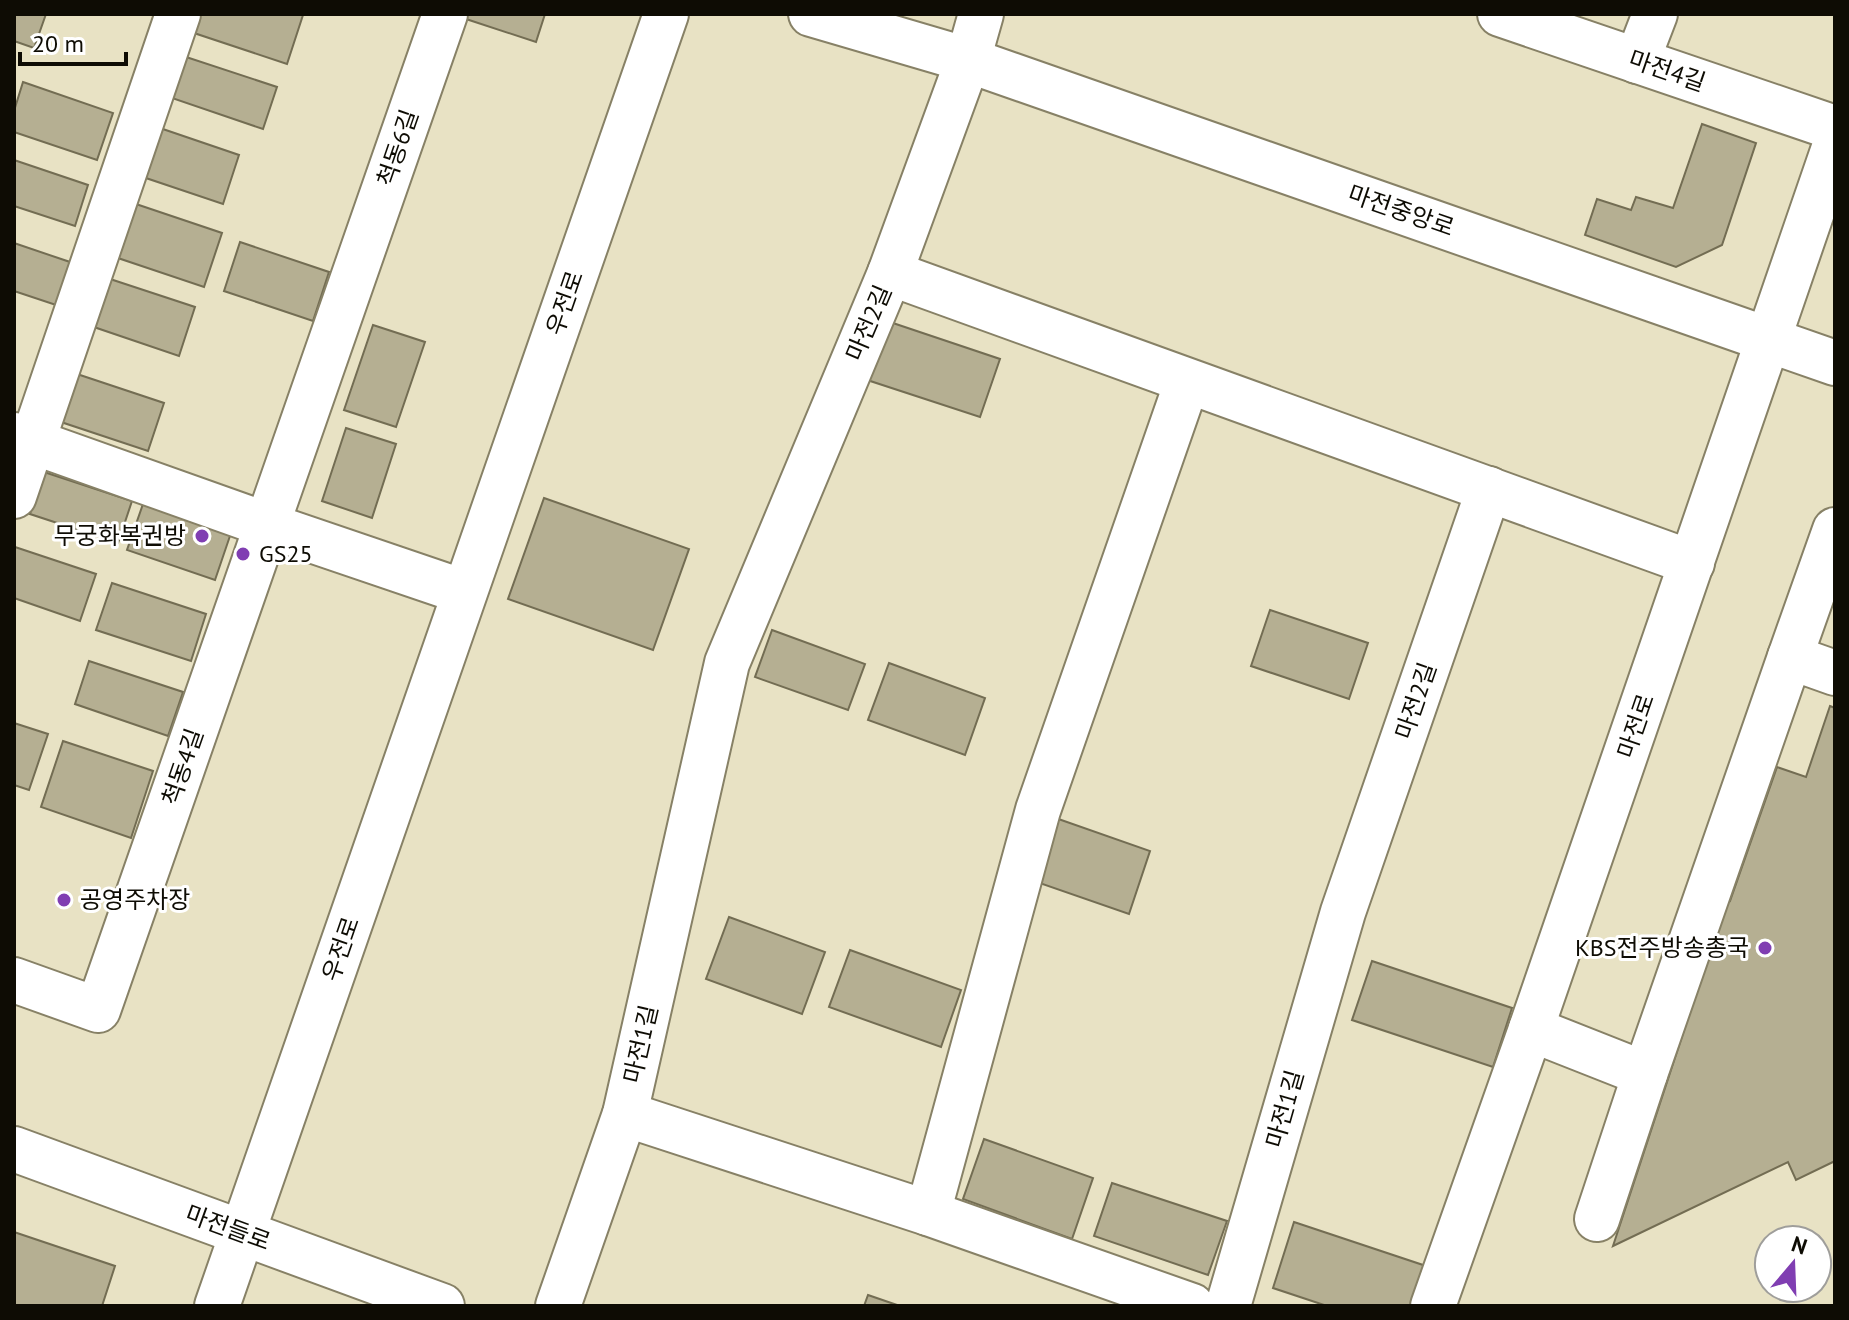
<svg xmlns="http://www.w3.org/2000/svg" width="1849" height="1320" viewBox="0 0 1849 1320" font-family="'PT Sans','Noto Sans KR',sans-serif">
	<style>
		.building { fill: #b5af92; stroke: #736d53; stroke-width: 2 }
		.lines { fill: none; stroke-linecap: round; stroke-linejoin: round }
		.minor-casing { stroke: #878166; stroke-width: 48 }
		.minor { stroke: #fff; stroke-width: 44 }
		.poi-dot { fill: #803eb2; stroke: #fff; stroke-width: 3 }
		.labels { text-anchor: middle; stroke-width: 6; stroke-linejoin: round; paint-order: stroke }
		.street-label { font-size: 24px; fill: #0e0c04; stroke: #fff }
		.poi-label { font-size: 24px; fill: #0e0c04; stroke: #fff; text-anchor: end }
	</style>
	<rect width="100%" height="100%" fill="#e8e2c4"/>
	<!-- building -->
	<g class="building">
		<polygon points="14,14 46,14 34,48 14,41"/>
		<polygon points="197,14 301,14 303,15 287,64 191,32"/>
		<polygon points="464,14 545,14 536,42 463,18"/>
		<polygon points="177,54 277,87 263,129 163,95"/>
		<polygon points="23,82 113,113 97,160 14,132 14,111"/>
		<polygon points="1702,124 1756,143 1722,245 1676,267 1585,235 1597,199 1631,210 1636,197 1673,208"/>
		<polygon points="154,126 239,155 223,204 137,175"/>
		<polygon points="14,160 88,185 75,226 14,206"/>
		<polygon points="127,201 222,233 204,287 109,255"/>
		<polygon points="240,242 329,272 313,321 224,291"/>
		<polygon points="14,243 70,262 56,305 14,291"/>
		<polygon points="104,277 195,307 179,356 88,325"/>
		<polygon points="875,317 1000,359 980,417 855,376"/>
		<polygon points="373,325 425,342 396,427 344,410"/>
		<polygon points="77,374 164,403 148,451 61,422"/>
		<polygon points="346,428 396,444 372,518 322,501"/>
		<polygon points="44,472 132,501 118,543 30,514"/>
		<polygon points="544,498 689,549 653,650 508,599"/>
		<polygon points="143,504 231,533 215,580 127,550"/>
		<polygon points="15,547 96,574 80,621 14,598"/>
		<polygon points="112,583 206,614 191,661 96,630"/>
		<polygon points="1270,610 1368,643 1349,699 1251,666"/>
		<polygon points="772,630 865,664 848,710 755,677"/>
		<polygon points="89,661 183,692 168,736 75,704"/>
		<polygon points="889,663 985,698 965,755 868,720"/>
		<polygon points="1830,706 1835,708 1835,1161 1796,1180 1788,1162 1613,1246 1694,1000 1679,995 1711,896 1730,901 1777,767 1806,777"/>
		<polygon points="14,723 48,734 29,790 14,785"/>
		<polygon points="63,741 153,771 131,838 41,807"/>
		<polygon points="1047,815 1150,851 1129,914 1025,878"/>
		<polygon points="729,917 825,952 802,1014 706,979"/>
		<polygon points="850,950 961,990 941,1047 829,1007"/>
		<polygon points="1372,961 1512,1008 1493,1067 1352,1020"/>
		<polygon points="984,1139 1093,1178 1072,1239 963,1199"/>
		<polygon points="1112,1183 1227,1221 1208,1275 1094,1236"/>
		<polygon points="1294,1222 1429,1267 1416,1306 1327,1306 1273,1288"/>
		<polygon points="14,1232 115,1266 102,1306 14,1306"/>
		<polygon points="868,1295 900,1306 864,1306"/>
	</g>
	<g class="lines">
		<!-- minor casing -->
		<g class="minor-casing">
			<g id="minor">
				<polyline points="811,14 968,60 1835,363"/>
				<polyline points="1500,14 1835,128"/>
				<polyline points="1637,61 1655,14"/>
				<polyline points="890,273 1692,563"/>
				<polyline points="14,435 267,525 464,592"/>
				<polyline points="14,496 178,14"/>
				<polyline points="1790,657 1835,530"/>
				<polyline points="14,980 98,1010 445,14"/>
				<polyline points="1531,1029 1645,1074"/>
				<polyline points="625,1114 928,1213 1192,1306"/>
				<polyline points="14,1149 442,1306"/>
				<polyline points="928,1213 1038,810 1187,382"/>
				<polyline points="1597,1219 1645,1074 1790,657 1835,673"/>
				<polyline points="217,1306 666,14"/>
				<polyline points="558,1306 625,1114 727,663 890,273 968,60 981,14"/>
				<polyline points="1228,1306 1343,912 1489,489"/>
				<polyline points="1433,1306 1531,1029 1835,145"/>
			</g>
		</g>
		<!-- minor -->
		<use href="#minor" class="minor"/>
	</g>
	<!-- markers -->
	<g class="poi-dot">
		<circle cx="202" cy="536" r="8"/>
		<circle cx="243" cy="554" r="8"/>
		<circle cx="64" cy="900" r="8"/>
		<circle cx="1765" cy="948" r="8"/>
	</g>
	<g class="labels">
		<!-- street labels -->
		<g class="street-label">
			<text transform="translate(1667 71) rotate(19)" y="8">마전4길</text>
			<text transform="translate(398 148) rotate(-71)" y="8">척동6길</text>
			<text transform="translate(1401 211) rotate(19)" y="8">마전중앙로</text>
			<text transform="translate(565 303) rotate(-71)" y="8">우전로</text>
			<text transform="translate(869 323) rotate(-67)" y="8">마전2길</text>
			<text transform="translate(1416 701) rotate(-71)" y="8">마전2길</text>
			<text transform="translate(1636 726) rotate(-71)" y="8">마전로</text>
			<text transform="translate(183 767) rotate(-71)" y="8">척동4길</text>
			<text transform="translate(341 949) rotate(-71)" y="8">우전로</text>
			<text transform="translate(641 1044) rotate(-77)" y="8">마전1길</text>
			<text transform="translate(1285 1109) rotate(-74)" y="8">마전1길</text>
			<text transform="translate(228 1228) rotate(20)" y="8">마전들로</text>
		</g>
		<!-- poi labels -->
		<g class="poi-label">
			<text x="186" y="544">무궁화복권방</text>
			<text x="259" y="562" text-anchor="start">GS25</text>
			<text x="80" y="908" text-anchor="start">공영주차장</text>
			<text x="1749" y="956">KBS전주방송총국</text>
		</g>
	</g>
	<!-- border -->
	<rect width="1849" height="1320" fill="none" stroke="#0e0c04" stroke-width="32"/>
	<!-- north arrow -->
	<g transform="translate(1793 1264) rotate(19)"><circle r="38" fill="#ffffff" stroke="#9f9e9b" stroke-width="2"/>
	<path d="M0-6L14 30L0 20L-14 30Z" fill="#803eb2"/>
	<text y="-12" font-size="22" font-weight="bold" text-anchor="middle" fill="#0e0c04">N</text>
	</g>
	<!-- scale -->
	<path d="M20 52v12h106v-12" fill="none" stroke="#0e0c04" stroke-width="4"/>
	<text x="32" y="52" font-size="24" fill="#0e0c04" stroke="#ffffff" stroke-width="6" paint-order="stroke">20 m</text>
</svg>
